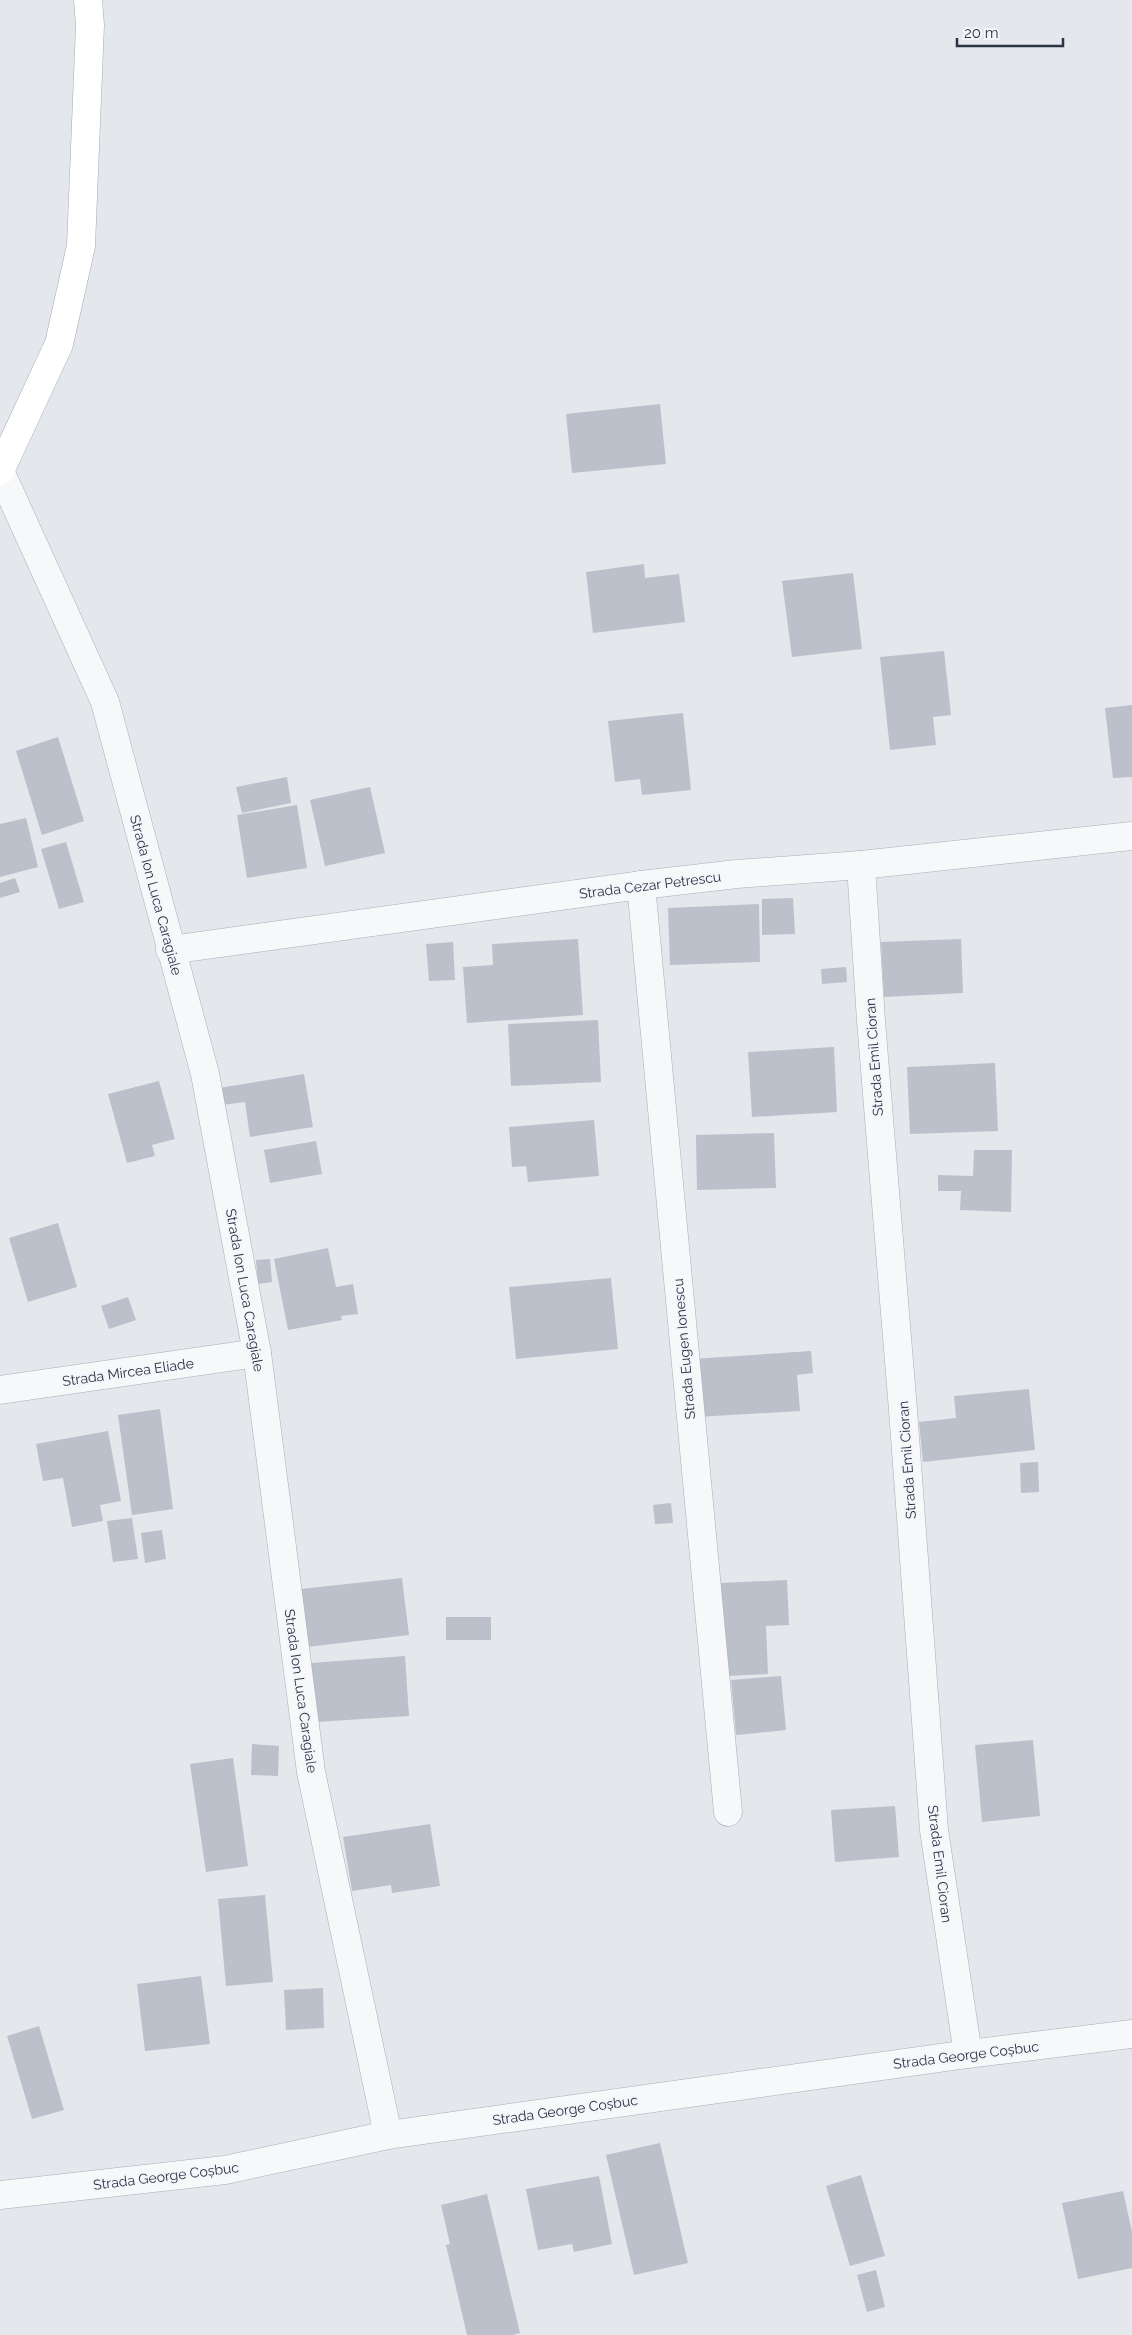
<svg xmlns="http://www.w3.org/2000/svg" width="1132" height="2335" viewBox="0 0 1132 2335" font-family="Raleway,sans-serif">
	<style>
		.building { fill: #bbc0ca }
		.lines { fill: none; stroke-linecap: round; stroke-linejoin: round }
		.minor-casing { stroke: #a9aeb7; stroke-width: 29 }
		.major-casing { stroke: #a3abb8; stroke-width: 29 }
		.minor { stroke: #f7f8fa; stroke-width: 28 }
		.major { stroke: #fff; stroke-width: 28 }
		.labels { text-anchor: middle; stroke-width: 4; stroke-linejoin: round; paint-order: stroke }
		.street-label { font-size: 14px; fill: #2b3445; stroke: #f4f6f9 }
	</style>
	<rect width="100%" height="100%" fill="#e4e7ec"/>
	<!-- building -->
	<g class="building">
		<polygon points="660,404 666,464 572,473 566,414"/>
		<polygon points="644,564 645,578 679,574 685,622 593,633 586,572"/>
		<polygon points="853,573 862,649 792,657 782,581"/>
		<polygon points="944,651 951,715 933,717 936,745 890,750 880,657"/>
		<polygon points="1132,705 1132,777 1113,778 1105,708"/>
		<polygon points="683,713 691,790 642,795 640,779 615,782 608,721"/>
		<polygon points="58,737 84,821 42,835 16,751"/>
		<polygon points="287,777 291,803 242,813 236,787"/>
		<polygon points="370,787 385,853 325,866 310,800"/>
		<polygon points="297,805 307,868 247,878 237,815"/>
		<polygon points="26,818 38,867 0,877 0,824"/>
		<polygon points="66,842 84,902 59,909 41,849"/>
		<polygon points="15,878 20,892 0,898 0,883"/>
		<polygon points="793,898 795,934 762,935 762,899"/>
		<polygon points="759,904 760,962 670,965 668,908"/>
		<polygon points="578,939 583,1015 467,1023 463,967 493,965 492,944"/>
		<polygon points="961,939 963,993 884,997 881,942"/>
		<polygon points="453,942 455,980 429,981 426,944"/>
		<polygon points="846,967 847,982 822,984 821,969"/>
		<polygon points="598,1020 601,1082 511,1086 508,1024"/>
		<polygon points="834,1047 837,1112 752,1117 748,1052"/>
		<polygon points="995,1063 998,1131 910,1134 907,1067"/>
		<polygon points="304,1074 313,1127 250,1137 245,1102 222,1105 219,1088"/>
		<polygon points="159,1081 175,1139 152,1145 155,1156 127,1163 108,1094"/>
		<polygon points="594,1120 599,1176 528,1182 526,1166 512,1167 509,1127"/>
		<polygon points="774,1133 776,1188 697,1190 696,1135"/>
		<polygon points="316,1141 322,1174 270,1183 264,1150"/>
		<polygon points="974,1150 1012,1150 1011,1212 960,1210 961,1191 938,1191 938,1175 973,1176"/>
		<polygon points="58,1223 77,1287 28,1302 9,1238"/>
		<polygon points="328,1248 336,1287 353,1284 358,1314 341,1316 342,1320 288,1330 274,1259"/>
		<polygon points="270,1259 272,1282 258,1284 256,1260"/>
		<polygon points="611,1278 618,1349 516,1359 509,1287"/>
		<polygon points="128,1297 136,1320 109,1329 101,1306"/>
		<polygon points="811,1351 813,1373 797,1375 800,1411 697,1417 693,1359"/>
		<polygon points="1029,1389 1035,1450 923,1462 919,1422 956,1418 954,1396"/>
		<polygon points="160,1409 173,1509 132,1515 118,1415"/>
		<polygon points="108,1431 121,1501 100,1505 103,1521 72,1527 63,1478 43,1481 36,1444"/>
		<polygon points="1038,1462 1039,1492 1021,1493 1020,1463"/>
		<polygon points="671,1503 673,1523 655,1524 653,1505"/>
		<polygon points="132,1518 138,1559 113,1562 107,1521"/>
		<polygon points="162,1530 166,1559 145,1563 141,1533"/>
		<polygon points="402,1578 409,1635 307,1647 301,1589"/>
		<polygon points="787,1580 789,1625 766,1626 768,1674 726,1676 721,1583"/>
		<rect x="446" y="1617" width="45" height="23"/>
		<polygon points="405,1656 409,1716 316,1722 311,1663"/>
		<polygon points="781,1676 786,1730 736,1735 731,1680"/>
		<polygon points="1033,1740 1040,1816 982,1822 975,1745"/>
		<polygon points="252,1744 279,1746 278,1776 251,1775"/>
		<polygon points="233,1758 248,1866 206,1872 190,1764"/>
		<polygon points="895,1806 899,1857 835,1862 831,1810"/>
		<polygon points="430,1824 440,1886 392,1893 391,1885 352,1891 343,1837"/>
		<polygon points="265,1895 273,1982 226,1986 218,1899"/>
		<polygon points="201,1976 210,2044 145,2051 137,1984"/>
		<polygon points="323,1988 324,2028 286,2030 284,1990"/>
		<polygon points="39,2026 64,2110 32,2119 7,2036"/>
		<polygon points="660,2143 688,2263 634,2275 606,2155"/>
		<polygon points="861,2175 885,2256 850,2266 826,2186"/>
		<polygon points="599,2176 612,2244 574,2252 572,2244 538,2250 526,2189"/>
		<polygon points="1123,2191 1132,2232 1132,2268 1078,2279 1062,2203"/>
		<polygon points="487,2194 520,2333 513,2335 467,2335 446,2245 450,2244 441,2205"/>
		<polygon points="876,2270 885,2307 867,2312 857,2275"/>
	</g>
	<g class="lines">
		<!-- minor casing -->
		<g class="minor-casing">
			<g id="minor">
				<polyline points="0,471 105,702 205,1074 257,1353 311,1772 388,2135"/>
				<polyline points="861,865 871,1021 903,1410 934,1830 968,2054"/>
				<polyline points="641,885 728,1812"/>
				<polyline points="170,950 641,885 737,874 861,865 1132,836"/>
				<polyline points="0,1390 257,1353"/>
				<polyline points="0,2195 225,2170 388,2135 968,2054 1132,2034"/>
			</g>
		</g>
		<!-- major casing -->
		<g class="major-casing">
			<polyline id="major" points="0,471 59,344 81,246 90,25 88,0"/>
		</g>
		<!-- minor -->
		<use href="#minor" class="minor"/>
		<!-- major -->
		<use href="#major" class="major"/>
	</g>
	<g class="labels">
		<!-- street labels -->
		<g class="street-label">
			<text transform="translate(650 885) rotate(-7)" y="5">Strada Cezar Petrescu</text>
			<text transform="translate(156 895) rotate(75)" y="5">Strada Ion Luca Caragiale</text>
			<text transform="translate(874 1057) rotate(-94)" y="5">Strada Emil Cioran</text>
			<text transform="translate(245 1290) rotate(80)" y="5">Strada Ion Luca Caragiale</text>
			<text transform="translate(684 1349) rotate(-95)" y="5">Strada Eugen Ionescu</text>
			<text transform="translate(128 1372) rotate(-8)" y="5">Strada Mircea Eliade</text>
			<text transform="translate(907 1460) rotate(-94)" y="5">Strada Emil Cioran</text>
			<text transform="translate(301 1691) rotate(82)" y="5">Strada Ion Luca Caragiale</text>
			<text transform="translate(940 1864) rotate(83)" y="5">Strada Emil Cioran</text>
			<text transform="translate(966 2055) rotate(-7)" y="5">Strada George Coșbuc</text>
			<text transform="translate(565 2110) rotate(-8)" y="5">Strada George Coșbuc</text>
			<text transform="translate(166 2176) rotate(-7)" y="5">Strada George Coșbuc</text>
		</g>
	</g>
	<!-- scale -->
	<path d="M957 38v8h106v-8" fill="none" stroke="#2b3445" stroke-width="2.5"/>
	<text x="964" y="38" font-size="15" fill="#2b3445" stroke="#f4f6f9" stroke-width="4" paint-order="stroke">20 m</text>
</svg>
